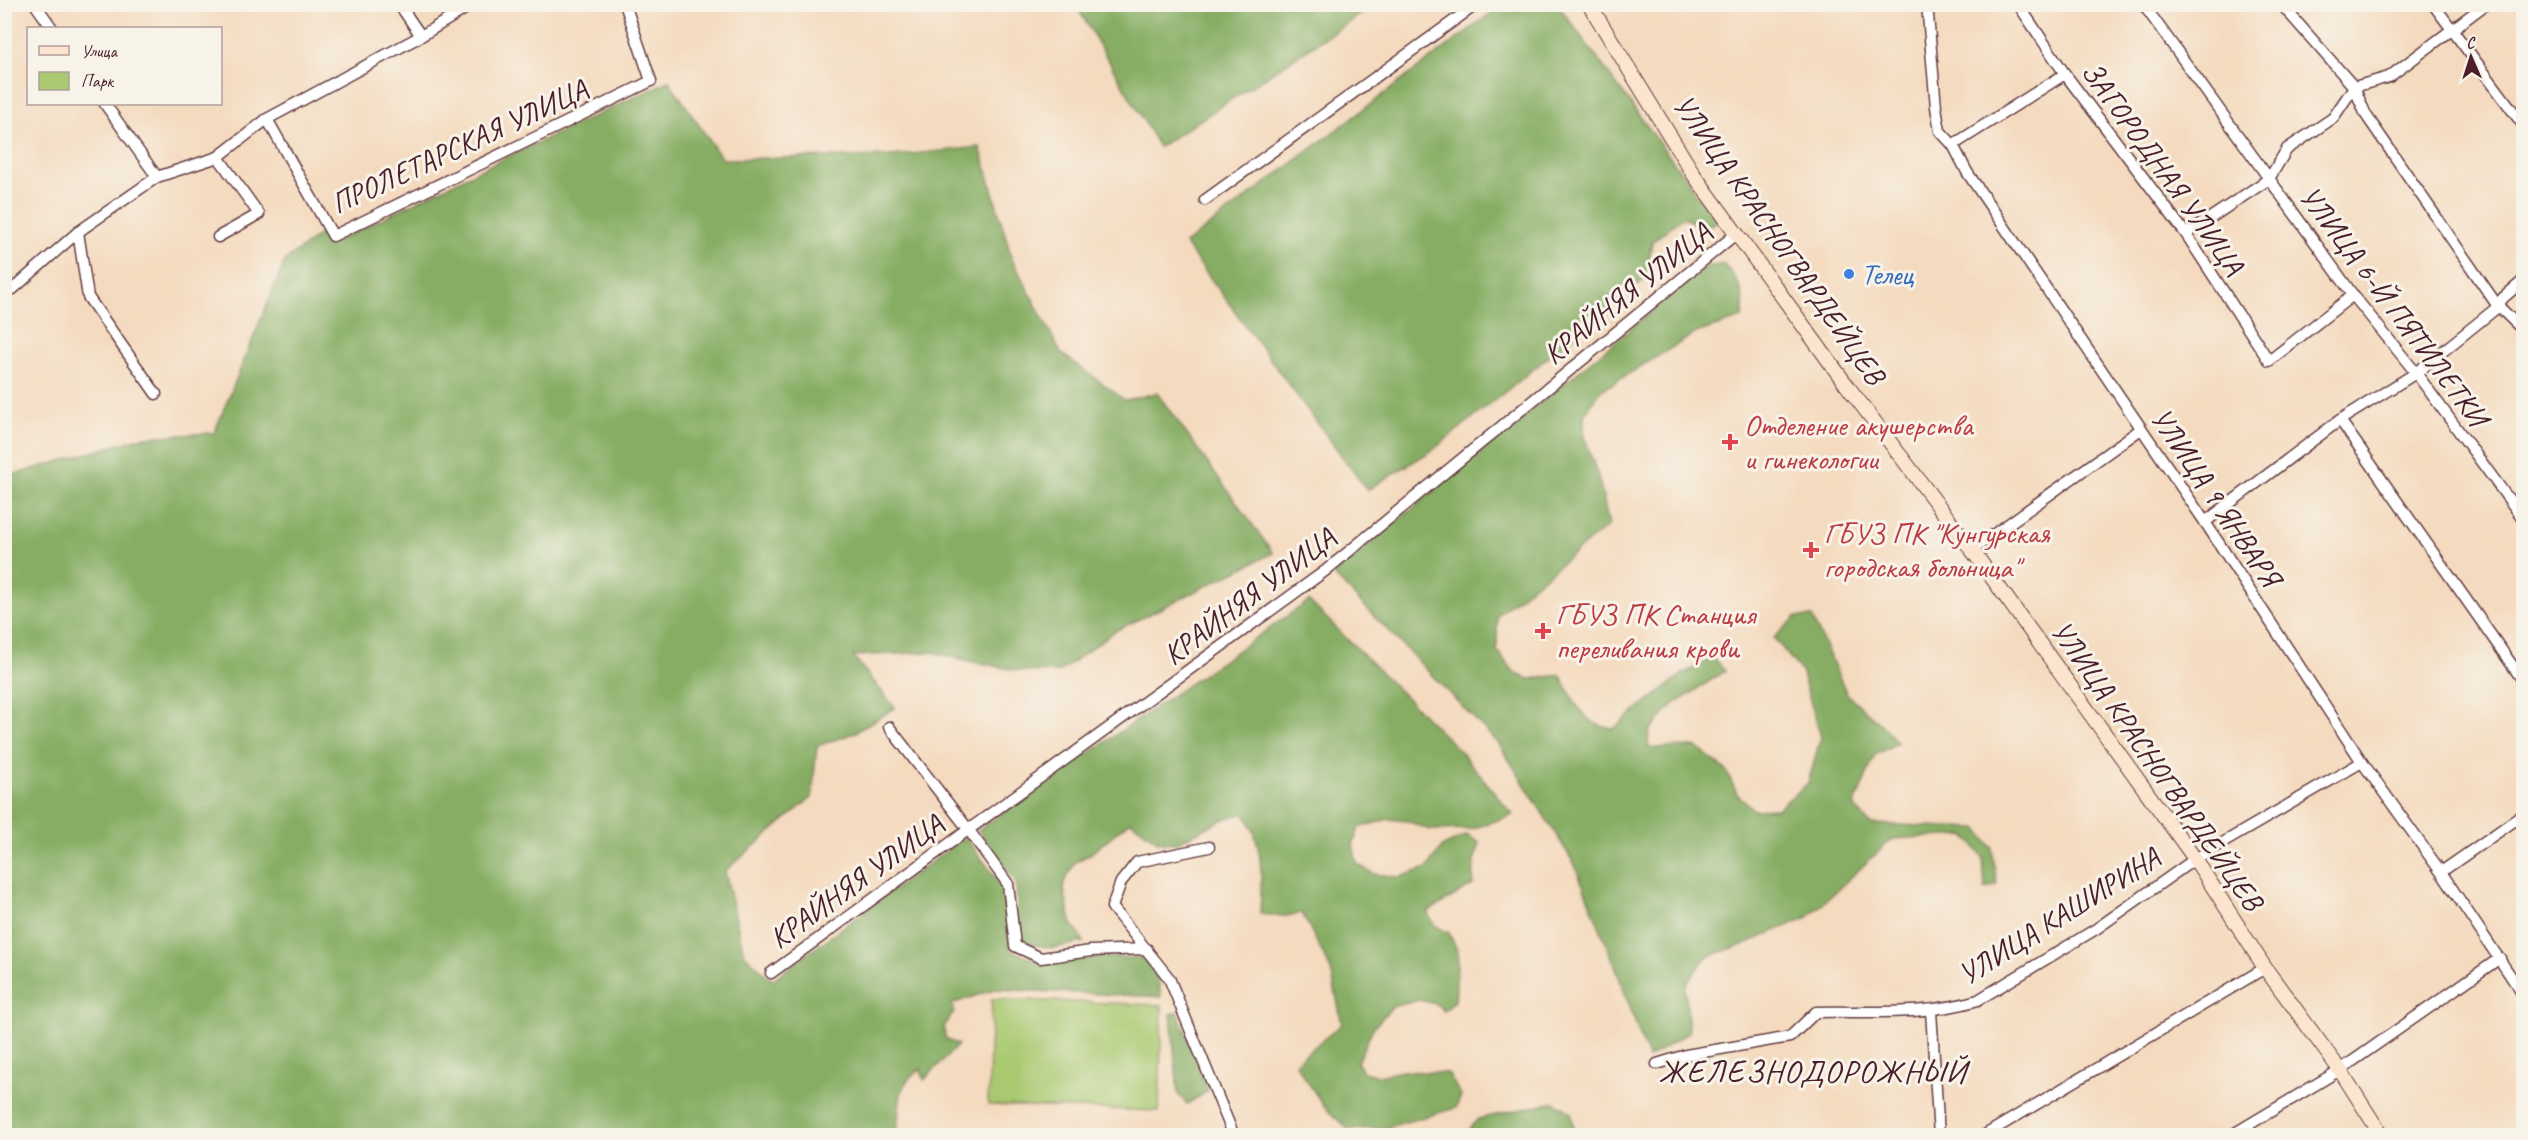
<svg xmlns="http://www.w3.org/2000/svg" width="2528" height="1140" viewBox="0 0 2528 1140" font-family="Caveat,sans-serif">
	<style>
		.green { fill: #a9c971; stroke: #7a744e; stroke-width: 1.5 }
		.forest { fill: #86ad63; stroke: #686647; stroke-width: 1.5 }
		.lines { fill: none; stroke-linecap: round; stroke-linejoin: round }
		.street-casing { stroke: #643b41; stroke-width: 13 }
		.secondary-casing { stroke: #643b41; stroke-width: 16 }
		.street { stroke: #fff; stroke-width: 10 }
		.secondary { stroke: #fce5cf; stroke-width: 14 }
		.shop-dot { fill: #3f7fe0; stroke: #f7f3e8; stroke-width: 2 }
		.health-dot { fill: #e0444e; stroke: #f7f3e8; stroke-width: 2 }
		.labels { text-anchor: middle; stroke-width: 6; stroke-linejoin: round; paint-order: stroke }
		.street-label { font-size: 30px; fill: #4a1f2b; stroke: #f7f3e8 }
		.shop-label { font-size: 30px; fill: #366cbe; stroke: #f7f3e8; text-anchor: start }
		.health-label { font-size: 30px; fill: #be3a42; stroke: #f7f3e8; text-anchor: start }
		.neighbourhood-label { font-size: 32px; letter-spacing: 1.5px; fill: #4a1f2b; stroke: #f7f3e8 }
	</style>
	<rect width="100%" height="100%" fill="#f7f3e8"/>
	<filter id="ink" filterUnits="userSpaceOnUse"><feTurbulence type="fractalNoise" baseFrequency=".0167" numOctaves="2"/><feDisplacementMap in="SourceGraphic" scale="12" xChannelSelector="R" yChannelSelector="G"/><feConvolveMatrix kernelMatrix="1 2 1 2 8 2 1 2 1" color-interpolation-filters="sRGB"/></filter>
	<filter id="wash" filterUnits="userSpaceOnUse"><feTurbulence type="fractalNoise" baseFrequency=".008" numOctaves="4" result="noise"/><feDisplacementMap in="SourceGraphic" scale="24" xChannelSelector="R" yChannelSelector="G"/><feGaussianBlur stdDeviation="1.35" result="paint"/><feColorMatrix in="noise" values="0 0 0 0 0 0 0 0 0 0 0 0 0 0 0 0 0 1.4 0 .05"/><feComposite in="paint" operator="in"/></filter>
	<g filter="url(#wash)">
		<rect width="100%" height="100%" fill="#f4dabe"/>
		<!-- green -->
		<polygon class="green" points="992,999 1162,1005 1159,1111 988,1105"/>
		<!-- forest -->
		<g class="forest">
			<polygon points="1076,5 1375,5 1159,147"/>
			<polygon points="1502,5 1558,5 1717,221 1703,229 1683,217 1652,242 1646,278 1433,450 1367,490 1185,244"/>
			<path d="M669 81 722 159 892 156 980 147 1012 259 1061 353 1125 400 1157 393 1273 553 1115 631 1059 672 1021 671 974 662 932 652 853 656 895 708 854 733 817 746 812 797 725 871 744 954 772 980 965 837 1003 887 1010 950 1040 962 1103 957 1144 958 1157 974 1161 997 995 989 952 1004 954 1012 944 1026 945 1038 958 1045 924 1080 921 1069C895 1082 900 1110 897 1135L5 1136V477L144 437 214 433 285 261 324 231 337 241 488 166Z"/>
			<path d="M1723 264C1740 281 1746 294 1742 318L1696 333 1600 391 1584 415V436L1598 476 1609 525 1497 615V651L1516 674 1530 679 1560 675C1577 702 1578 723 1613 729L1683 674 1713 658 1725 671 1673 705 1649 731 1648 748 1696 747 1726 770 1737 794 1754 810 1777 809 1808 783 1821 737 1801 671 1774 638 1796 617H1812L1847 694 1888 731 1897 743 1875 755 1854 806 1870 824 1977 828 1992 848 1997 885 1985 889 1983 857 1965 835 1892 839 1808 917 1745 944 1706 957 1685 986 1689 1032 1648 1058 1614 963 1574 863 1499 744 1333 574 1706 267Z"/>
			<path d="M1309 601 1461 752 1513 815 1472 829 1430 830 1408 821 1388 819 1359 828 1353 845 1357 864 1374 874 1400 877 1427 868 1443 846 1467 835 1480 843 1474 861 1473 885 1427 912 1434 925 1449 933 1458 952 1455 1001 1444 1011 1436 1004 1419 1000 1392 1007 1373 1028 1357 1062 1363 1072 1379 1076 1402 1071 1448 1073 1461 1096 1456 1108 1385 1128 1348 1129 1325 1108 1295 1063 1342 1024 1331 970 1302 913 1286 916 1260 914C1262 881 1264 841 1244 813L1224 819 1176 843 1159 842 1130 821 1090 854 1075 862 1063 885 1071 922 1084 942 1053 948 1024 943 1018 927 1016 882 978 830Z"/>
			<polygon points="1178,1012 1208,1091 1187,1104 1178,1094 1171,1014"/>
			<polygon points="1554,1102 1571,1112 1575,1135 1465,1135 1478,1119"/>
		</g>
	</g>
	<g filter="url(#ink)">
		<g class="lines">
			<!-- street casing -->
			<g class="street-casing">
				<g id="street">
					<polyline points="35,4 52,28"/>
					<polyline points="399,4 421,36"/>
					<polyline points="1927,4 1936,107 1940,131 1953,145 1967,172 2205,522 2362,762 2441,872 2524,996"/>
					<polyline points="2018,4 2065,74 2186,234 2269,361 2353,295"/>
					<polyline points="2143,4 2353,295 2416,373 2524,520"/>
					<polyline points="2281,4 2354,87 2366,115 2497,305 2524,331"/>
					<polyline points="2433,4 2524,126"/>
					<polyline points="105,104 157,177"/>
					<polyline points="267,119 333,236 651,81 625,4"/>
					<polyline points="1953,145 2065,74"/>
					<polyline points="1205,200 1477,4"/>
					<polyline points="78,232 88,297 156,394"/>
					<polyline points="2186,234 2269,179 2287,149 2333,118 2354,87 2389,77 2486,4"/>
					<polyline points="218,237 259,214 218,157"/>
					<polyline points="13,289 78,232 157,177 218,157 267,119 421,36 473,4"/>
					<polyline points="2340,420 2524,682"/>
					<polyline points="2205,522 2340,420 2416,373 2494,310 2503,298 2524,280"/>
					<polyline points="1972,550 2141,429"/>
					<polyline points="889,727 968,829 1008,884 1015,946 1041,958 1091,951 1147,949"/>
					<polyline points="1209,847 1137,862 1121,882 1112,907 1169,978 1234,1136"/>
					<polyline points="2441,872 2524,814"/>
					<polyline points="771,973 1325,571 1737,233"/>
					<polyline points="1931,1011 1939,1136"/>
					<path d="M1657 1064 1686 1055 1790 1037 1816 1012C1870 1011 1926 1016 1978 1000L2096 929 2195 859 2362 762"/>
					<polyline points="1983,1136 2265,968"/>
					<polyline points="2230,1136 2340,1070 2500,958"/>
				</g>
			</g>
			<!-- secondary casing -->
			<g class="secondary-casing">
				<polyline id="secondary" points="1589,4 1694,175 1845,383 1972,550 2195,859 2265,968 2340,1070 2382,1136"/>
			</g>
			<!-- street -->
			<use href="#street" class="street"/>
			<!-- secondary -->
			<use href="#secondary" class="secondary"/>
		</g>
	</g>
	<!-- markers -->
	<circle class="shop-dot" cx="1849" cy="274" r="6"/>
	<g class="health-dot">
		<path d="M1727 433h6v6h6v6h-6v6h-6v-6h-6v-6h6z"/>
		<path d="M1808 541h6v6h6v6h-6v6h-6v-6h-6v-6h6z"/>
		<path d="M1540 622h6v6h6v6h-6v6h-6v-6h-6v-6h6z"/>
	</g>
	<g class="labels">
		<!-- street labels -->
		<g class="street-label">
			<text transform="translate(459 146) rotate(-25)" y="10">ПРОЛЕТАРСКАЯ УЛИЦА</text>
			<text transform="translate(2163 168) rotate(54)" y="10">ЗАГОРОДНАЯ УЛИЦА</text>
			<text transform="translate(1779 239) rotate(55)" y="10">УЛИЦА КРАСНОГВАРДЕЙЦЕВ</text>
			<text transform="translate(1627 293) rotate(-39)" y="10">КРАЙНЯЯ УЛИЦА</text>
			<text transform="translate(2394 306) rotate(53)" y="10">УЛИЦА 6-Й ПЯТИЛЕТКИ</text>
			<text transform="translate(2216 497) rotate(56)" y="10">УЛИЦА 9 ЯНВАРЯ</text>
			<text transform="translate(1249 596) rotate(-37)" y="10">КРАЙНЯЯ УЛИЦА</text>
			<text transform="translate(2157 765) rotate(55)" y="10">УЛИЦА КРАСНОГВАРДЕЙЦЕВ</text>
			<text transform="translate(856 881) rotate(-36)" y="10">КРАЙНЯЯ УЛИЦА</text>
			<text transform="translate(2059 916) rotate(-32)" y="10">УЛИЦА КАШИРИНА</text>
		</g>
		<!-- shop labels -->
		<g class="shop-label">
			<text x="1861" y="284">Телец</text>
		</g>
		<!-- health labels -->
		<g class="health-label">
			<text x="1744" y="435">Отделение акушерства<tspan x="1744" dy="34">и гинекологии</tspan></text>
			<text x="1824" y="543">ГБУЗ ПК "Кунгурская<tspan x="1824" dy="34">городская больница"</tspan></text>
			<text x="1556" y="624">ГБУЗ ПК Станция<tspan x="1556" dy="34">переливания крови</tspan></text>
		</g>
		<!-- neighbourhood labels -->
		<g class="neighbourhood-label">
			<text x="1813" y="1082">ЖЕЛЕЗНОДОРОЖНЫЙ</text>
		</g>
	</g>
	<!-- margin -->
	<rect width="2528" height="1140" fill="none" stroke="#f7f3e8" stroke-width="24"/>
	<!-- legend -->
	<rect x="27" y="27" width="195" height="78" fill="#f7f3e8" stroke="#b29e9c" stroke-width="1.5"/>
	<rect x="39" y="46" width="30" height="9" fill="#fce5cf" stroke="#b29e9c" stroke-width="1.5"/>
	<text x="81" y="57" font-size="18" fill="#4a1f2b">Улица</text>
	<rect x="39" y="72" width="30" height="18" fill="#a9c971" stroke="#b29e9c" stroke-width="1.5"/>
	<text x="81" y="87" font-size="18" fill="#4a1f2b">Парк</text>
	<!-- north arrow -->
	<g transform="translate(2471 57) rotate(357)" stroke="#f7f3e8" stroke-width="4.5" paint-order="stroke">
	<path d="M0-4.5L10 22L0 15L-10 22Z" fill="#4a1f2b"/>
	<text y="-9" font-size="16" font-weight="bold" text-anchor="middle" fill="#4a1f2b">С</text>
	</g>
</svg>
